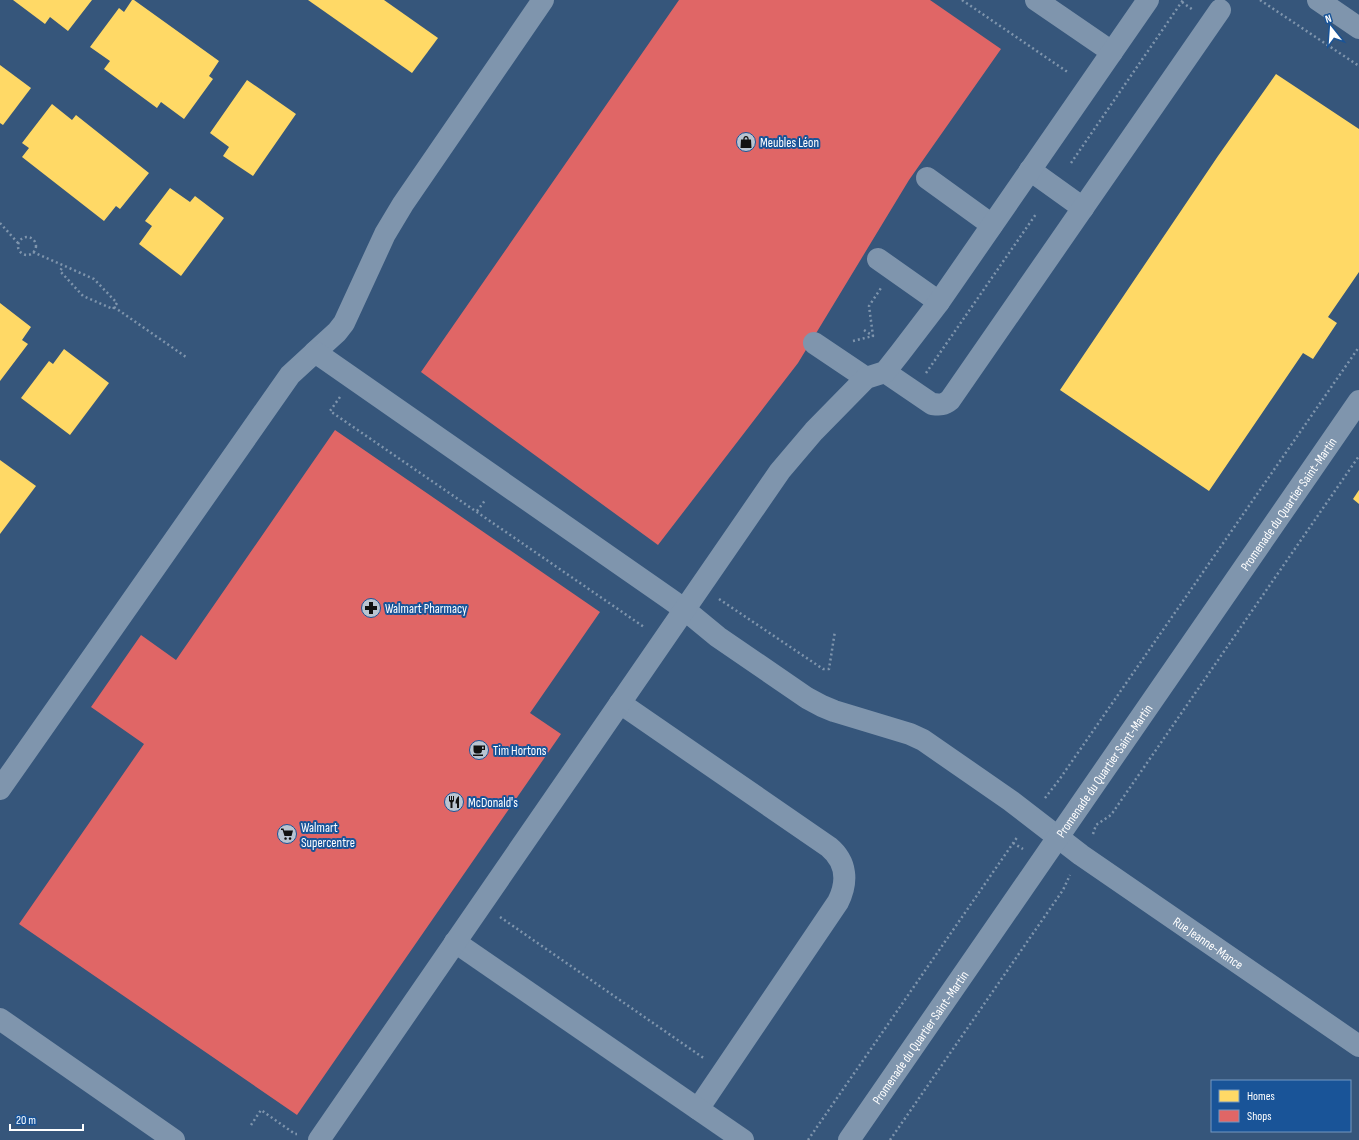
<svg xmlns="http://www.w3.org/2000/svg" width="1359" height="1140" viewBox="0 0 1359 1140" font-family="'Sofia Sans Condensed',sans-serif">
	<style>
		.homes { fill: #ffd966 }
		.shops { fill: #e06666 }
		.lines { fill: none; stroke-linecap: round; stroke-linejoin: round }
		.path { stroke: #7f95ad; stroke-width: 2.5; stroke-dasharray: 2 3; stroke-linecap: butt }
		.minor { stroke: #7f95ad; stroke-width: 22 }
		.labels { text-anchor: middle; stroke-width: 4; stroke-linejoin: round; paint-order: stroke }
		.poi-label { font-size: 13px; fill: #fff; stroke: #195498; text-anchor: start }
		.street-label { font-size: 13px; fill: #fff; stroke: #195498 }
	</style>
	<rect width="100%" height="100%" fill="#36567b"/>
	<!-- homes -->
	<g class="homes">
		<polygon points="13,0 92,0 68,31 50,17 45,24"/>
		<polygon points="132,0 134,0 219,61 209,76 213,79 184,119 161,102 157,108 104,69 110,61 90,47 119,8 124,12"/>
		<polygon points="308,0 384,0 438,38 412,73"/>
		<polygon points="0,65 31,88 3,125 0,123"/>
		<polygon points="1276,74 1359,129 1359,272 1328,317 1337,323 1313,359 1303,353 1209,491 1060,390 1218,156"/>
		<polygon points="247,80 296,114 253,176 223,156 229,147 210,133"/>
		<polygon points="52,104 72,120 76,115 149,173 120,209 116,206 104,221 22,157 29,148 22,143"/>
		<polygon points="170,188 190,202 195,196 224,218 181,276 139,244 152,226 145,221"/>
		<polygon points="0,303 31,327 22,340 28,344 0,381"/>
		<polygon points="64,349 109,383 70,435 21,398 49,361 53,364"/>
		<polygon points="0,460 36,486 0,534"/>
		<polygon points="1359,490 1359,504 1353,499"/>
	</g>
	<!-- shops -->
	<g class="shops">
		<polygon points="679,0 930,0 1001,49 909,180 798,363 658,545 421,372"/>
		<polygon points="335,430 600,612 530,713 561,734 297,1115 19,924 144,744 91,707 141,635 176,660"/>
	</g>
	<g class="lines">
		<!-- path -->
		<g class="path">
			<polyline points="962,0 1069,73"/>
			<polyline points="1260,0 1359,66"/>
			<polyline points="1182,2 1193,10"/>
			<polyline points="1071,163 1183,0"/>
			<polyline points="0,223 18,243"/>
			<circle cx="27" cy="246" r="9"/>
			<polyline points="33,252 94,279 117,303 113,309 83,296 60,271 63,266"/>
			<polyline points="114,307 186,357"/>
			<polyline points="864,330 873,336"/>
			<polyline points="853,341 873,336 869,306 881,288"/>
			<polyline points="926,373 1036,214"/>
			<polyline points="340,397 330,411 644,627"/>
			<polyline points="477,511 486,499"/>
			<polyline points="719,599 823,669 829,669 835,631"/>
			<polyline points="1045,798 1059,780 1359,347"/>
			<polyline points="1093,834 1096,825 1111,815 1359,456"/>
			<polyline points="1013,843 1023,849"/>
			<polyline points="500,917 705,1059"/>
			<polyline points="251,1125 261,1110 295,1134 297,1134"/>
			<polyline points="808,1140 1018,836"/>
			<polyline points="890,1140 1063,890 1070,875"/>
		</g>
		<!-- minor -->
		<g class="minor">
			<polyline points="1036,0 1112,52"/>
			<polyline points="1318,0 1359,28"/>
			<polyline points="1030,170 1083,208"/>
			<polyline points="927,178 992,225"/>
			<polyline points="878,259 939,302"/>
			<polyline points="814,343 866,378"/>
			<polyline points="315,352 337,332 344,323 385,234 403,204 543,0"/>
			<path d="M885 372 932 404C940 405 944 405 950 400L1220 10"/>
			<path d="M620 703 829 847C847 862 848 882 838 902L698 1109"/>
			<path id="s1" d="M0 789 290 375 315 352 667 597 684 609 718 637 807 698 822 706 834 711 910 734 923 740 1011 801 1081 855 1359 1046"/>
			<polyline points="455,942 743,1140"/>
			<polyline points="0,1019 174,1140"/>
			<polyline points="319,1140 780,471 814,431 866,378 885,372 900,353 939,302 1148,0"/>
			<path id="s2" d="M849 1140 1359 401"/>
		</g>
	</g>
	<!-- icons -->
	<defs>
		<g id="shop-disc" transform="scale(1)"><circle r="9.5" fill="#b9c4d1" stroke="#195498"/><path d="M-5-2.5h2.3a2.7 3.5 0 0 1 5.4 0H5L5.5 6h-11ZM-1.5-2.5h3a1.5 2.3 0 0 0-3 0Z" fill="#111"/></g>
		<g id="pharmacy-disc" transform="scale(1)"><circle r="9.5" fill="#b9c4d1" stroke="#195498"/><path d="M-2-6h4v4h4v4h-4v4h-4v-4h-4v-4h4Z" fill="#111"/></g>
		<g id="cafe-disc" transform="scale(1)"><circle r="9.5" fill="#b9c4d1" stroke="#195498"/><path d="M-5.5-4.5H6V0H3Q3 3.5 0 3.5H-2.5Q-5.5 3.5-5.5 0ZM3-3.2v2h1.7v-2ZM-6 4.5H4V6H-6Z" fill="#111"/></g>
		<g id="restaurant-disc" transform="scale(1)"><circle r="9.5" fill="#b9c4d1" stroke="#195498"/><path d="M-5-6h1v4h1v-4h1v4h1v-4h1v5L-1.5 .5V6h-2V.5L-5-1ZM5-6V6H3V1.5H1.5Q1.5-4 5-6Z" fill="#111"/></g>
		<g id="supermarket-disc" transform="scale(1)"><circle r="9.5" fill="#b9c4d1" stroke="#195498"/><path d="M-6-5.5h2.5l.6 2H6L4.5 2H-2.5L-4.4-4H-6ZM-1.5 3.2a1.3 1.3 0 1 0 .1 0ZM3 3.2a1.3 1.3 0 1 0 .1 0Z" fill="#111"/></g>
	</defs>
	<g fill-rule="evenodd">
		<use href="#shop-disc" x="746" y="142"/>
		<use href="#pharmacy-disc" x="371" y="608"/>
		<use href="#cafe-disc" x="479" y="750"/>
		<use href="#restaurant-disc" x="454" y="802"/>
		<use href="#supermarket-disc" x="287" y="834"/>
	</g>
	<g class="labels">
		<!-- poi labels -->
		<g class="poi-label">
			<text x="760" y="147">Meubles Léon</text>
			<text x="385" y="613">Walmart Pharmacy</text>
			<text x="493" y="755">Tim Hortons</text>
			<text x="468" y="807">McDonald's</text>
			<text x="301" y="832">Walmart<tspan x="301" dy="15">Supercentre</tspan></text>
		</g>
		<!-- street labels -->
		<g class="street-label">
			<text dy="5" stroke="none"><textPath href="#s2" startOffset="773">Promenade du Quartier Saint-Martin</textPath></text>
			<text dy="5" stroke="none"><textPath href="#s2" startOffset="449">Promenade du Quartier Saint-Martin</textPath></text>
			<text dy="5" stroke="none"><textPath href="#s1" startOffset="1615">Rue Jeanne-Mance</textPath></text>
			<text dy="5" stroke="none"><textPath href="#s2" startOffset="125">Promenade du Quartier Saint-Martin</textPath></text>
		</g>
	</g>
	<!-- legend -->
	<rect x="1211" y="1080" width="140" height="52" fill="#195498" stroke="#7598c1"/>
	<rect x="1219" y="1090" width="20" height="12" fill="#ffd966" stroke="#7598c1"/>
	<text x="1247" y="1100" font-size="12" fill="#ffffff">Homes</text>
	<rect x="1219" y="1110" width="20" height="12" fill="#e06666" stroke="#7598c1"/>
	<text x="1247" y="1120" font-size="12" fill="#ffffff">Shops</text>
	<!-- north arrow -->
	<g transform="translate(1331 28) rotate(343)" stroke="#195498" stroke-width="3" paint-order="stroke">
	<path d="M0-3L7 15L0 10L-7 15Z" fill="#ffffff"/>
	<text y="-6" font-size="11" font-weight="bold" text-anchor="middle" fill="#ffffff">N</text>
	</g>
	<!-- scale -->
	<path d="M10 1124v6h73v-6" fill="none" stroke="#ffffff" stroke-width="2"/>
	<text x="16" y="1124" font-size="12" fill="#ffffff" stroke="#195498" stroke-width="3" paint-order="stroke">20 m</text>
</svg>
